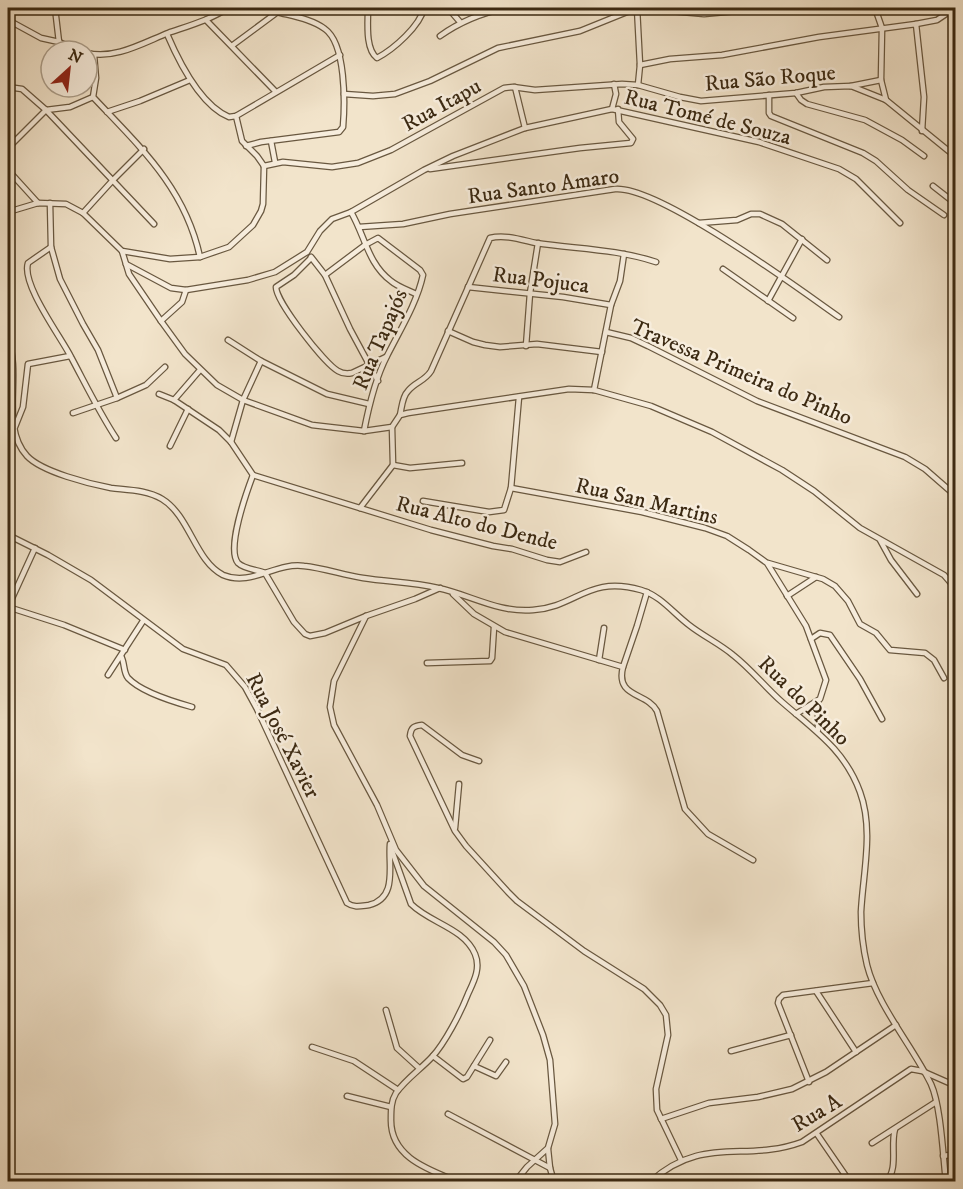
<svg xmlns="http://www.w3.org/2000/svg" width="963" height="1189" viewBox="0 0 963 1189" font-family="'IM FELL DW Pica',serif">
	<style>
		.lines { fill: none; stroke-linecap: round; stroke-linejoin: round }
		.minor-casing { stroke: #695840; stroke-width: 7 }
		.minor { stroke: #f7eddd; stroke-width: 4.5 }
		.labels { text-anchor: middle; stroke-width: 5; stroke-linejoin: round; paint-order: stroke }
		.street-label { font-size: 22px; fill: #3b2912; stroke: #f7eddd }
	</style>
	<rect width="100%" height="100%" fill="#f2e4cb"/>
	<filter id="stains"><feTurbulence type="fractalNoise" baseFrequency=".00333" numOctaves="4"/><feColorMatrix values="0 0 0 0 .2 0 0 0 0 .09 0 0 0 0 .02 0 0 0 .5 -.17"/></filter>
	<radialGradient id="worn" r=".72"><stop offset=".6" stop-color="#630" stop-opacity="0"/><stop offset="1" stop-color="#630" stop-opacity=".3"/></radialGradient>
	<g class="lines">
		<!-- minor casing -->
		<g class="minor-casing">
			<g id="minor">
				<polyline points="55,8 59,42"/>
				<path d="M368 8C368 22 365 49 377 58 394 49 420 26 424 8"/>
				<polyline points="448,8 460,22"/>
				<polyline points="637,8 640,65 638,85"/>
				<polyline points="875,8 882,28 881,80 886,100"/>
				<polyline points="950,8 956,16"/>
				<polyline points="8,20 41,38 59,42 79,51"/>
				<polyline points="206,20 275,91"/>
				<polyline points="916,24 937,20 952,10"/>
				<path d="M167 34C179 62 200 105 229 117L236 116 340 55"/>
				<path d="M440 36C461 21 481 13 506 8"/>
				<polyline points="233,45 283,8"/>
				<path d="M87 53C114 60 143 43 168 33 188 26 210 20 228 8"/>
				<path d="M94 55 96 78 93 97C139 146 185 187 200 257"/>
				<polyline points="640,65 670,59 722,55 819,37 916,24 924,97 922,131"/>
				<polyline points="851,86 881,80"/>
				<polyline points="8,87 22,89 46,110 154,224"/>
				<polyline points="515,87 525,128"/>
				<polyline points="796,93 801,100 807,104 865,120 902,140 924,156"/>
				<polyline points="344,94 373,96 395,94 430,81 498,48 580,31 637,8 704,14 769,8"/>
				<polyline points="769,95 769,113 771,116 863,153 876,161 908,190 944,215"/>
				<polyline points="612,109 616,94 614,84"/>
				<polyline points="46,110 70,107 93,97"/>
				<polyline points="107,112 140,101 190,80"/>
				<polyline points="236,116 242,141 257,156 264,166"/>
				<polyline points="271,141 275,162"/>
				<path d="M246 146 261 142 339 132 343 127C345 103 346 44 325 29 312 19 292 16 277 12"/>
				<polyline points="8,148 46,110"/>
				<polyline points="264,166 283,162 332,167 358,163 391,150 504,88 513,87 535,90 622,84 638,85 680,97 701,101 796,93 824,87 851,86 886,100 956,157"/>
				<polyline points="430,169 580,148 631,143 633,139 619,122 618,109"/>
				<polyline points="8,170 38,203"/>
				<polyline points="933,186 956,204"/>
				<polyline points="50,203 51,247 60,279 83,324 98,350 117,398"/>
				<polyline points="8,212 38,203 66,204 83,213 122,251 170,259 200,257 229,247 253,225 261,211 263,204 264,166"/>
				<path d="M351 212C365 236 368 264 391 281 398 287 408 290 416 294"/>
				<polyline points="83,213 113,180 144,149"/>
				<polyline points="699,223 737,220 751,214 760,214 782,224 827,260"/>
				<path d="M359 227 403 224 450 214 615 189C658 185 799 289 839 317"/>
				<path d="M51 247 28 263C21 284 61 337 71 357 86 385 99 412 116 438"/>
				<polyline points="122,251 129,274 161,321 185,354 217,385 243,400 312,425 364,431 392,427 400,415 408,413 569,389 594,390 651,406 712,432 782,470 814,491 860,528 944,575 956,589"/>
				<polyline points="311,257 325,275 350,329 378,381"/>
				<path d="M311 258 294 275 276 287C276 302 325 364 338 371 343 374 347 374 352 373L386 357"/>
				<polyline points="126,264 171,288 186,290 248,280 275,272 307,252 320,231 332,219 351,212 424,170 453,156 525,128 612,109 759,142 839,169 856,179 900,223"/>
				<polyline points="723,269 793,318"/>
				<path d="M325 275 365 245 378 238 420 270 423 275C417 303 400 330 387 356 375 379 369 405 364 431"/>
				<polyline points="468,287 563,297 611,305"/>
				<polyline points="768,301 802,239"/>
				<polyline points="161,321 182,302 186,290"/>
				<polyline points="448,331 473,342 485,345 500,347 537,344 602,352"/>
				<polyline points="606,332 631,338 648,346 757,401 905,457 925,469 956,496"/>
				<path d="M8 339C22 375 0 427 27 456 42 472 90 484 111 488 129 490 147 490 162 499 190 516 195 561 223 575 251 587 276 562 304 566 324 568 343 575 363 578 388 582 413 582 438 588 471 595 498 613 533 610 577 607 588 575 641 590 661 596 673 613 689 625 703 636 720 644 733 655 751 669 765 687 782 702 814 730 845 750 860 792 874 830 863 873 861 912 861 930 863 948 867 965 877 1005 913 1047 931 1084 941 1106 943 1156 946 1182"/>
				<polyline points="228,340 261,361 327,394 369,404"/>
				<polyline points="526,346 530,293 538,243"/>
				<polyline points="594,390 611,305 620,281 624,254"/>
				<polyline points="159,394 174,400 219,430 231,442 253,475 431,530 493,546 512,549 547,560 560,562 586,552"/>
				<polyline points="174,400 200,370"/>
				<polyline points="73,413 117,398 146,385 165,367"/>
				<path d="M400 415C402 407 402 397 408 391 415 382 425 381 431 371L490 238C505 234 522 240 536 243 577 249 617 249 656 262"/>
				<polyline points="15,427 23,407 28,364 70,356"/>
				<polyline points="231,442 243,400 261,361"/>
				<polyline points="170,446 188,409"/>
				<polyline points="393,465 410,468 462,463"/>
				<path d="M253 475C247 491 226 549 238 563 244 569 258 570 265 573L294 622 305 634 310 636 325 633 366 616 415 599 440 588"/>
				<polyline points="511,488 642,512 705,528 727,536 749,550 767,563 806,626 826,680 820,699 796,714"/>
				<polyline points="423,501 489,512 504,510 511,488 519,397"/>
				<polyline points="360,508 393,465 392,427"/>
				<path d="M8 535 48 555 91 580 183 649 226 665 245 687 257 709 347 903C354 908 361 906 369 905 398 898 388 866 390 844"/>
				<polyline points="880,540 891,560 917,594"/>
				<polyline points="768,563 823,579 835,586 848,601 860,624 876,633 890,650 925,653 934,660 944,678"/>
				<polyline points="453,594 474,614 505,632 623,667 637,626 647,592"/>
				<polyline points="787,596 816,577"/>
				<polyline points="8,607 64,625 125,650"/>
				<polyline points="8,607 35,548"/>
				<polyline points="366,616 334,681 330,707 334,725 377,805 396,850 424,886 494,942 506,955 524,986 543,1035 550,1060 555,1124 548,1148 527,1167 515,1182"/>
				<polyline points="811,639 820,633 830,635 860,679 882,719"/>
				<path d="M121 656C125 663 123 672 128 678 141 692 174 702 192 707"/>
				<polyline points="599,660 604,628"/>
				<polyline points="427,663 490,661 492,658 494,627"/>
				<path d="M623 667C615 698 647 692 657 711L685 809 708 834 753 860"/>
				<polyline points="108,675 143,621"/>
				<polyline points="818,730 818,701"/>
				<path d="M479 761 462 755 422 725C414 726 411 727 410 736L455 831 466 846 508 892 517 901 584 951 644 989 660 1005 666 1015 668 1035 656 1089 657 1110 681 1160"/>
				<polyline points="455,828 459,784"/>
				<path d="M391 848 411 904C430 923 464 928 475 954 481 968 474 981 468 994 461 1012 445 1043 432 1057 421 1069 406 1079 396 1093 391 1101 391 1110 391 1119 390 1158 430 1170 459 1182"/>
				<polyline points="816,991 856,1052"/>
				<polyline points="386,1010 397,1048 419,1068"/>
				<polyline points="312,1047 354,1061 398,1090"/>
				<polyline points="731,1051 791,1035"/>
				<polyline points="433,1056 463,1079 467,1077 490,1040"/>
				<polyline points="474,1066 496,1076 506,1062"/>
				<polyline points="809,1082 778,1003 779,999 783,995 873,983"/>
				<polyline points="347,1096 391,1107"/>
				<polyline points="448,1114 550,1168"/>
				<polyline points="661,1119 709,1103 758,1097 792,1089 826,1072 896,1025"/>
				<polyline points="817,1134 850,1182"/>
				<polyline points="872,1143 936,1102"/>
				<polyline points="548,1149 550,1168 554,1182"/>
				<polyline points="943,1156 956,1154"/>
				<polyline points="321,1181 322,1182"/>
				<path d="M650 1182C703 1134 745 1163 802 1142L911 1069 922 1071 956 1086"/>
				<path d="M886 1182C899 1168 890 1146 895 1129"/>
			</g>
		</g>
		<!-- minor -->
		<use href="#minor" class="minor"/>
	</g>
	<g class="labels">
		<!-- street labels -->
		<g class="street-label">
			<text transform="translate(770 77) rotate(-5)" y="8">Rua São Roque</text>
			<text transform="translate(441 104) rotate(-29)" y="8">Rua Itapu</text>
			<text transform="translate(708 116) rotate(14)" y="8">Rua Tomé de Souza</text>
			<text transform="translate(543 185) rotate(-8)" y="8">Rua Santo Amaro</text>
			<text transform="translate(541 279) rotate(7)" y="8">Rua Pojuca</text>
			<text transform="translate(379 339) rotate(-67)" y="8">Rua Tapajós</text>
			<text transform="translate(742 371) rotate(23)" y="8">Travessa Primeira do Pinho</text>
			<text transform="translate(647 500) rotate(13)" y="8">Rua San Martins</text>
			<text transform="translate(477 522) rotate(14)" y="8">Rua Alto do Dende</text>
			<text transform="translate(805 700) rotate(44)" y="8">Rua do Pinho</text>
			<text transform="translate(284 735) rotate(63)" y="8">Rua José Xavier</text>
			<text transform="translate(816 1112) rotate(-31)" y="8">Rua A</text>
		</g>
	</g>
	<!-- margin -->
	<rect width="963" height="1189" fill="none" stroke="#f2e4cb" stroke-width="30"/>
	<rect x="9" y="9" width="945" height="1171" fill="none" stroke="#3b2912" stroke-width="3"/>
	<rect x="15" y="15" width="933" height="1159" fill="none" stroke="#3b2912" stroke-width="1.5"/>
	<!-- north arrow -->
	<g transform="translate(69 69) rotate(27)"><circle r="28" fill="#f7eddd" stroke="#ac9f8c" stroke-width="1.5"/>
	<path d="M0-4.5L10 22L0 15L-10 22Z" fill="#8f2418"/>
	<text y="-9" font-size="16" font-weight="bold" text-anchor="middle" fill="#3b2912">N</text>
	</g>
	<rect width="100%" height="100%" filter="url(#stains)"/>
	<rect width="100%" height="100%" fill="url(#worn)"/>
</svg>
